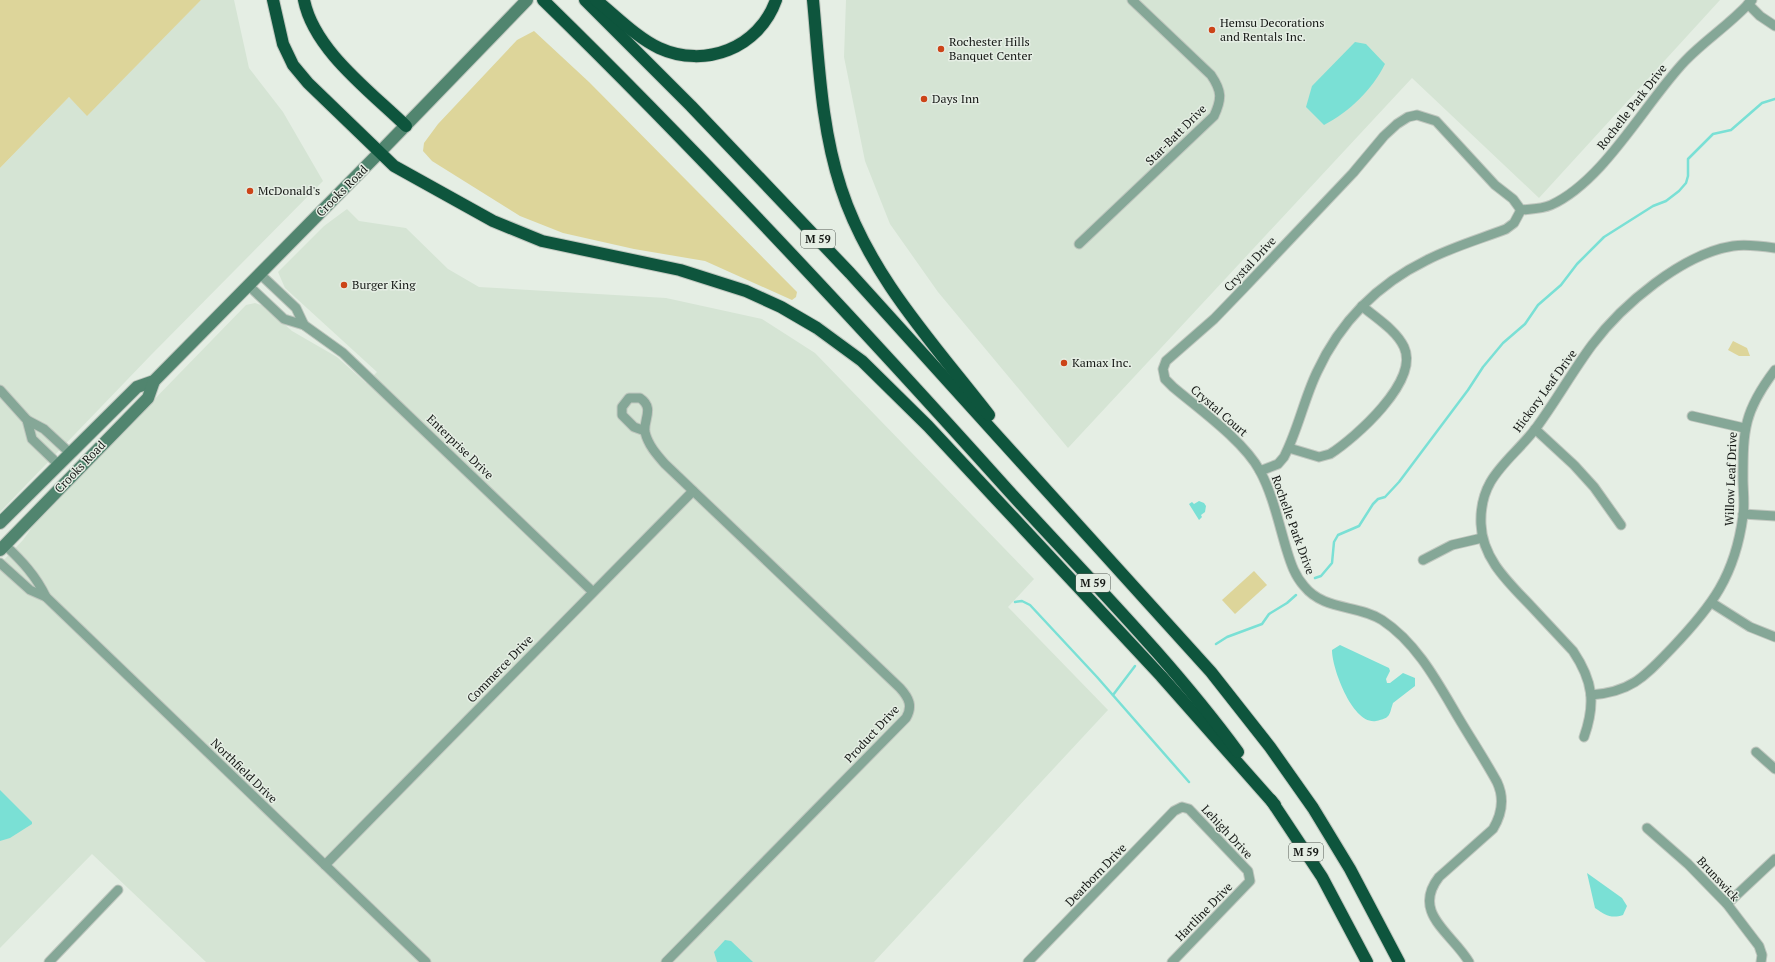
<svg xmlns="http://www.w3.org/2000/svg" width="1775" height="962" viewBox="0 0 1775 962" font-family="'PT Serif',serif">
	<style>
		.built { fill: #d5e4d4 }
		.green { fill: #ddd59a }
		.water { fill: #7ae0d5 }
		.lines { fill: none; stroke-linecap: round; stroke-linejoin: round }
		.stream { stroke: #7ae0d5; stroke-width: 2.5 }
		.street-casing { stroke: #c0c7bf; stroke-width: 11 }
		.secondary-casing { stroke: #c0c7bf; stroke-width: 14 }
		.highway-casing { stroke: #c0c7bf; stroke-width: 14 }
		.street { stroke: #85a797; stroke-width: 9 }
		.secondary { stroke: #51856f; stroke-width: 12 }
		.highway { stroke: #0e553d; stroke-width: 12 }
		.poi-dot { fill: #cc4418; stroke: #e5eee4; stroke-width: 1.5 }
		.labels { text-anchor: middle; stroke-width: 3; stroke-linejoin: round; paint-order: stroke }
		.shield { fill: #e5eee4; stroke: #535853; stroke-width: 1 }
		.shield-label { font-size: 11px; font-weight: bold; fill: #151815 }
		.poi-label { font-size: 12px; fill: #151815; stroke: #e5eee4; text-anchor: start }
		.street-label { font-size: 12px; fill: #151815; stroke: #e5eee4 }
	</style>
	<rect width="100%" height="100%" fill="#e5eee4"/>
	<!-- built -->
	<g class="built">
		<polygon points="201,0 234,0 249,68 283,112 323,181 151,355 0,512 0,168 69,97 87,115"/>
		<polygon points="846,0 1720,0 1539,198 1412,78 1068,448 938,292 890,224 865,161 844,57"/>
		<polygon points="347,209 359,221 406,228 448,269 479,287 666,298 762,319 815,353 1034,579 1008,607 1108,710 874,962 206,962 92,854 0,948 0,564 23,540 38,519 246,305 255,303 264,306 292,331 337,357 366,383 377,372 285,288 278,272 324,226"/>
	</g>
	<!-- green -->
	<g class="green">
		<polygon points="0,0 201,0 87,116 69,97 0,168"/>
		<polygon points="534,31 589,82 797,292 796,297 792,300 705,261 634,249 563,233 520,216 432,161 423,151 424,143 438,124 517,40"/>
		<polygon points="1733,341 1747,348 1750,356 1739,356 1728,350"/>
		<polygon points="1254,571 1267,585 1235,614 1222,600"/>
	</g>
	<!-- water -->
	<g class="water">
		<path d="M1355 42 1366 44 1385 64C1372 90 1350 111 1324 125L1306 107 1312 86Z"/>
		<polygon points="1199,501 1204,503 1206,506 1205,512 1201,515 1202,517 1199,520 1189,504 1192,502 1194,504"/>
		<path d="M1340 645 1389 668 1390 671 1386 679 1387 683H1390L1403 673 1415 678V686L1393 703C1389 715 1391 718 1376 721 1353 725 1332 669 1332 650Z"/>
		<polygon points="0,790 32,822 32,824 10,838 0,841"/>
		<path d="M1587 873 1622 898 1627 906 1623 915C1611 919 1605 915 1595 908Z"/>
		<polygon points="725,940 731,941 753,962 717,962 714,952"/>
	</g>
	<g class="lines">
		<!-- stream -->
		<g class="stream">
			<polyline points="1315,578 1321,576 1332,563 1334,542 1338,535 1359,526 1373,504 1378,499 1385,497 1399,482 1468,390 1483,367 1503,343 1525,324 1538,305 1561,285 1577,264 1604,237 1653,206 1666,201 1679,191 1686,183 1688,176 1688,159 1713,134 1731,130 1762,103 1775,99"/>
			<polyline points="1015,602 1022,601 1030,605 1097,677 1189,782"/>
			<polyline points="1216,644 1227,637 1262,624 1269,614 1287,603 1296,595"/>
			<polyline points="1113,695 1135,666"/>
		</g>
		<!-- street casing -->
		<g class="street-casing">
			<g id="street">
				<polyline points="1748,4 1760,16 1775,26"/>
				<path d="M1079 244 1214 116C1222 99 1222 91 1211 75L1132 0"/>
				<polyline points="260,274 296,308 304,325"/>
				<polyline points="249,286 284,319 304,325 343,353 593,592"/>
				<polyline points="0,390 27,420 32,439 58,464"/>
				<polyline points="1692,416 1744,428"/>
				<polyline points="27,420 44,429 70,453"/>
				<polyline points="1535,429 1574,465 1594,487 1621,525"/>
				<path d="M645 431 634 427 622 415V407L629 398H640C655 408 643 420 645 432 648 445 657 455 665 464L900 688C909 698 913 706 906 718L666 962"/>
				<path d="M1289 448 1319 457 1330 454C1355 438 1420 381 1404 347 1396 330 1376 318 1362 306"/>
				<path d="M1260 471 1278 464 1284 457C1298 430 1304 399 1317 372 1340 322 1378 284 1427 260 1452 247 1480 239 1506 229L1514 223 1521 210C1531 209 1542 209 1551 205 1604 181 1645 103 1685 61 1706 39 1732 23 1752 0"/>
				<polyline points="1743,514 1775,516"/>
				<path d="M5 545C22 561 36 576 46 597"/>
				<polyline points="1423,560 1452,545 1482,538"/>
				<polyline points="0,563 30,590 46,597 426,962"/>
				<polyline points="1712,603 1750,627 1775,637"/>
				<path d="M1591 695C1632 692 1645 676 1672 648 1712 606 1735 576 1743 516 1745 504 1743 491 1743 479 1743 429 1744 411 1775 370"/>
				<path d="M1584 737C1596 703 1593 681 1573 651 1559 636 1544 620 1530 605 1508 582 1482 558 1481 524 1479 476 1511 461 1536 428 1556 401 1572 372 1592 345 1622 305 1682 254 1733 246 1747 244 1761 246 1775 248"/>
				<polyline points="1756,752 1775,769"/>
				<polyline points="1647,828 1688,864 1727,904 1759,946 1762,955 1761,962"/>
				<polyline points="325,865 693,491"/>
				<polyline points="1727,904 1775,859"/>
				<polyline points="49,962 118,890"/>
				<polyline points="1028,962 1174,811 1182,807 1189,809 1248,871 1250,881 1172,962"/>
				<path d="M1469 962C1452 933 1411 913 1439 877L1493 829C1502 814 1505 799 1497 782 1485 760 1471 739 1458 717 1438 683 1417 643 1382 620 1357 604 1324 611 1304 586 1295 576 1291 564 1287 551 1279 525 1273 495 1260 471 1244 441 1199 409 1173 387L1165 379 1163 369 1166 361 1214 319 1243 289 1353 173 1384 136 1397 124 1408 117 1417 115 1436 121 1495 185 1513 199 1521 210"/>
			</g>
		</g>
		<!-- secondary casing -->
		<g class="secondary-casing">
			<g id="secondary">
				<polyline points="0,523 137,387 154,381 379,153 527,0"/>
				<polyline points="0,550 148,398 154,381"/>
			</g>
		</g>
		<!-- highway casing -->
		<g class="highway-casing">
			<g id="highway">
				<polyline points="273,0 283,44 293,65 308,83 394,166 493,221 542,241 680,270 746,291 781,307 817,328 862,361 928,426 1161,676 1275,805"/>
				<path d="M304 0C314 50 370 91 406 126"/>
				<path d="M543 0C704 157 857 322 1007 489 1085 575 1169 658 1238 752"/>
				<polyline points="585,0 691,106 850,273 1211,672 1270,747 1313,808 1350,869 1399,962"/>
				<path d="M596 0C616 16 636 37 659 48 705 69 759 48 776 0"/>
				<path d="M813 0C819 63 821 127 841 188 869 275 934 344 989 415"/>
				<polyline points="1271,800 1322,877 1367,962"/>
			</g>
		</g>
		<!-- street -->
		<use href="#street" class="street"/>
		<!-- secondary -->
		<use href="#secondary" class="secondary"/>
		<!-- highway -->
		<use href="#highway" class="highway"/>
	</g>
	<!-- markers -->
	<g class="poi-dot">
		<circle cx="1212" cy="30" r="4"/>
		<circle cx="941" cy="49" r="4"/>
		<circle cx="924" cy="99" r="4"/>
		<circle cx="250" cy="191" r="4"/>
		<circle cx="344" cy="285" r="4"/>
		<circle cx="1064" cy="363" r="4"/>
	</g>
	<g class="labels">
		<!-- shield labels -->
		<g class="shield">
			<rect x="801" y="230" width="34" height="18" rx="3"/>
			<rect x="1076" y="574" width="34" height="18" rx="3"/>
			<rect x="1289" y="843" width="34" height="18" rx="3"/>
		</g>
		<g class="shield-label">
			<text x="818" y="243">M 59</text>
			<text x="1093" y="587">M 59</text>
			<text x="1306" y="856">M 59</text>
		</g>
		<!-- poi labels -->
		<g class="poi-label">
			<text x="1220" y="27">Hemsu Decorations<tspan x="1220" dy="14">and Rentals Inc.</tspan></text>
			<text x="949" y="46">Rochester Hills<tspan x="949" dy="14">Banquet Center</tspan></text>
			<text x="932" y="103">Days Inn</text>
			<text x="258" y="195">McDonald's</text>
			<text x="352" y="289">Burger King</text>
			<text x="1072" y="367">Kamax Inc.</text>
		</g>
		<!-- street labels -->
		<g class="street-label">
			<text transform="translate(1632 107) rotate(-52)" y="4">Rochelle Park Drive</text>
			<text transform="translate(1176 135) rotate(-45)" y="4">Star-Batt Drive</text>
			<text transform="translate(342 191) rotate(-45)" y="4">Crooks Road</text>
			<text transform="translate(1250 264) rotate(-47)" y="4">Crystal Drive</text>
			<text transform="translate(1545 391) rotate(-54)" y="4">Hickory Leaf Drive</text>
			<text transform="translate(1219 411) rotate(41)" y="4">Crystal Court</text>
			<text transform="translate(460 447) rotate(44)" y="4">Enterprise Drive</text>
			<text transform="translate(80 467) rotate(-46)" y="4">Crooks Road</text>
			<text transform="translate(1731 479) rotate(-88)" y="4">Willow Leaf Drive</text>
			<text transform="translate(1293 525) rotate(70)" y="4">Rochelle Park Drive</text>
			<text transform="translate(500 669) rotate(-46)" y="4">Commerce Drive</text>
			<text transform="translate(872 734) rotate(-47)" y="4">Product Drive</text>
			<text transform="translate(244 771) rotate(44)" y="4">Northfield Drive</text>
			<text transform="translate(1227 832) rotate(47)" y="4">Lehigh Drive</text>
			<text transform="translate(1096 875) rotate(-46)" y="4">Dearborn Drive</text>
			<text transform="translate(1718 879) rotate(47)" y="4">Brunswick</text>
			<text transform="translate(1204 912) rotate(-46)" y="4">Hartline Drive</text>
		</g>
	</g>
</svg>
